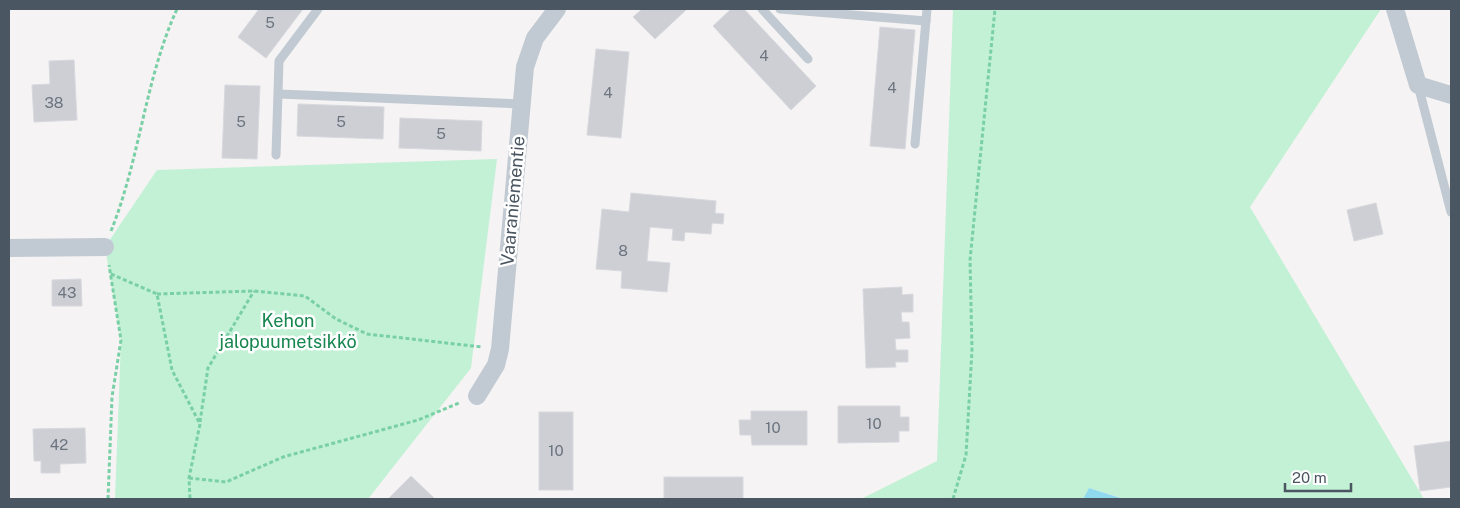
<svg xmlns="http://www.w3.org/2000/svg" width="1460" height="508" viewBox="0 0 1460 508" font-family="'Public Sans',sans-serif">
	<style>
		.green { fill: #c3f1d5 }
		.water { fill: #90daee }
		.building { fill: #cdcfd5; stroke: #d7d9de }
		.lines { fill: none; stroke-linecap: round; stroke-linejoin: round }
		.path { stroke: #7ad0a6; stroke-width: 3; stroke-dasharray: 4 2.5; stroke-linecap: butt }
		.service { stroke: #c1cad2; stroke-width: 9 }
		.minor { stroke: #c1cad2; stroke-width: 18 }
		.labels { text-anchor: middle; stroke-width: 5; stroke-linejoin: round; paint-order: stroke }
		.number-label { font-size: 15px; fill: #6b747e }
		.street-label { font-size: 18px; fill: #4a5661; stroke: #fff }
		.park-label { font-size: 18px; fill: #17864f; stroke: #fff }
	</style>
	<rect width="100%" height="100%" fill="#f5f3f3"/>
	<!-- green -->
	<g class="green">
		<polygon points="953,9 1381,9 1250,207 1424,499 1125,499 1089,488 1083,499 861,499 937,461"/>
		<polygon points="497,159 471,368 368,499 115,499 121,340 105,247 157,170"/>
	</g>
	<!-- water -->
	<polygon class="water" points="1089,488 1124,499 1083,499"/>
	<!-- building -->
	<g class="building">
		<polygon points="259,9 303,9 266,58 238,37"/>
		<polygon points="642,9 687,9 655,39 633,17"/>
		<polygon points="731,9 744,9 816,86 791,110 713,26"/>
		<polygon points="880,27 915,30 905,149 870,146"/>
		<polygon points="596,49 629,52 621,138 587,135"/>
		<polygon points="74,60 77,120 34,122 32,85 50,84 49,61"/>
		<polygon points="225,85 260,86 257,159 222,158"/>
		<polygon points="298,104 384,107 383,139 297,136"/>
		<polygon points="400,118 482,121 481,151 399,148"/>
		<polygon points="631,193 716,201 715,213 724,214 723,224 712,223 711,234 685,232 684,241 672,240 673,229 650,227 647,261 670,263 667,292 621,288 622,271 596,269 602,209 629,212"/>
		<polygon points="1376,203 1383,234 1354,241 1347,210"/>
		<polygon points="81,279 82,306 52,306 52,280"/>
		<polygon points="902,287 902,295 913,294 913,312 901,312 902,322 909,322 910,338 895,339 896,350 908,350 908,362 895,362 896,367 866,368 863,289"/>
		<polygon points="838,406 900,406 900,417 909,417 909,431 899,431 899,442 838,443"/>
		<polygon points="751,411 807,411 807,445 752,445 751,435 740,435 739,420 751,420"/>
		<rect x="539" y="412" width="34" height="78"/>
		<polygon points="85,428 86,463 60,464 60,473 41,473 41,461 34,461 33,429"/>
		<polygon points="1451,441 1451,487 1420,491 1414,446"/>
		<polygon points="411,476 435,499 388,499"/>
		<rect x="664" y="477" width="79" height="22"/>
	</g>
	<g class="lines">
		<!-- path -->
		<g class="path">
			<path d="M111 231C140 159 145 79 177 9"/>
			<polyline points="111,274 157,294 172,370 200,424 189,478 190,499"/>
			<polyline points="157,294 254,291 305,296 336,319 367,334 482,347"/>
			<polyline points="200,422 208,368 254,291"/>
			<polyline points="189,478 226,482 283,457 418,420 459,403"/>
			<polyline points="108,499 112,397 121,340 109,265"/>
			<polyline points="953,499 966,455 972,350 970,260 995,9"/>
		</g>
		<!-- service -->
		<g class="service">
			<polyline points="762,9 808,59"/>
			<polyline points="780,9 926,21"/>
			<polyline points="1418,85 1451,212"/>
			<polyline points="279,94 521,104"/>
			<polyline points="915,144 927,9"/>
			<polyline points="276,155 279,61 318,9"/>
		</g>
		<!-- minor -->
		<g class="minor">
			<polyline points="1395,9 1418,85 1451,95"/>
			<polyline points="9,248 105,247"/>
			<polyline points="477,396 496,365 500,349 525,67 535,38 557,9"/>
		</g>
	</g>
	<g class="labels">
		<!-- number labels -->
		<g class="number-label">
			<text x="270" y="28">5</text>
			<text x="764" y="61">4</text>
			<text x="892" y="93">4</text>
			<text x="608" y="98">4</text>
			<text x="54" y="108">38</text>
			<text x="241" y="127">5</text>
			<text x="341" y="127">5</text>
			<text x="441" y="139">5</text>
			<text x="623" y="256">8</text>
			<text x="67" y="298">43</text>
			<text x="874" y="429">10</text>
			<text x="773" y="433">10</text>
			<text x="59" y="450">42</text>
			<text x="556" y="456">10</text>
		</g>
		<!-- street labels -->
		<g class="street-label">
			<text transform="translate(513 201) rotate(-85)" y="6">Vaaraniementie</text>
		</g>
		<!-- park labels -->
		<g class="park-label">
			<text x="288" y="327">Kehon<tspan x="288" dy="21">jalopuumetsikkö</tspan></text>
		</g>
	</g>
	<!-- border -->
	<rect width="1460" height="508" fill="none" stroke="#4a5661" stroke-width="20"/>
	<!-- scale -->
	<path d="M1285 483v8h66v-8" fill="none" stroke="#4a5661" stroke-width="2.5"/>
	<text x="1292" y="483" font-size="15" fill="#4a5661" stroke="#ffffff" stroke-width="4" paint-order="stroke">20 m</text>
</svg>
